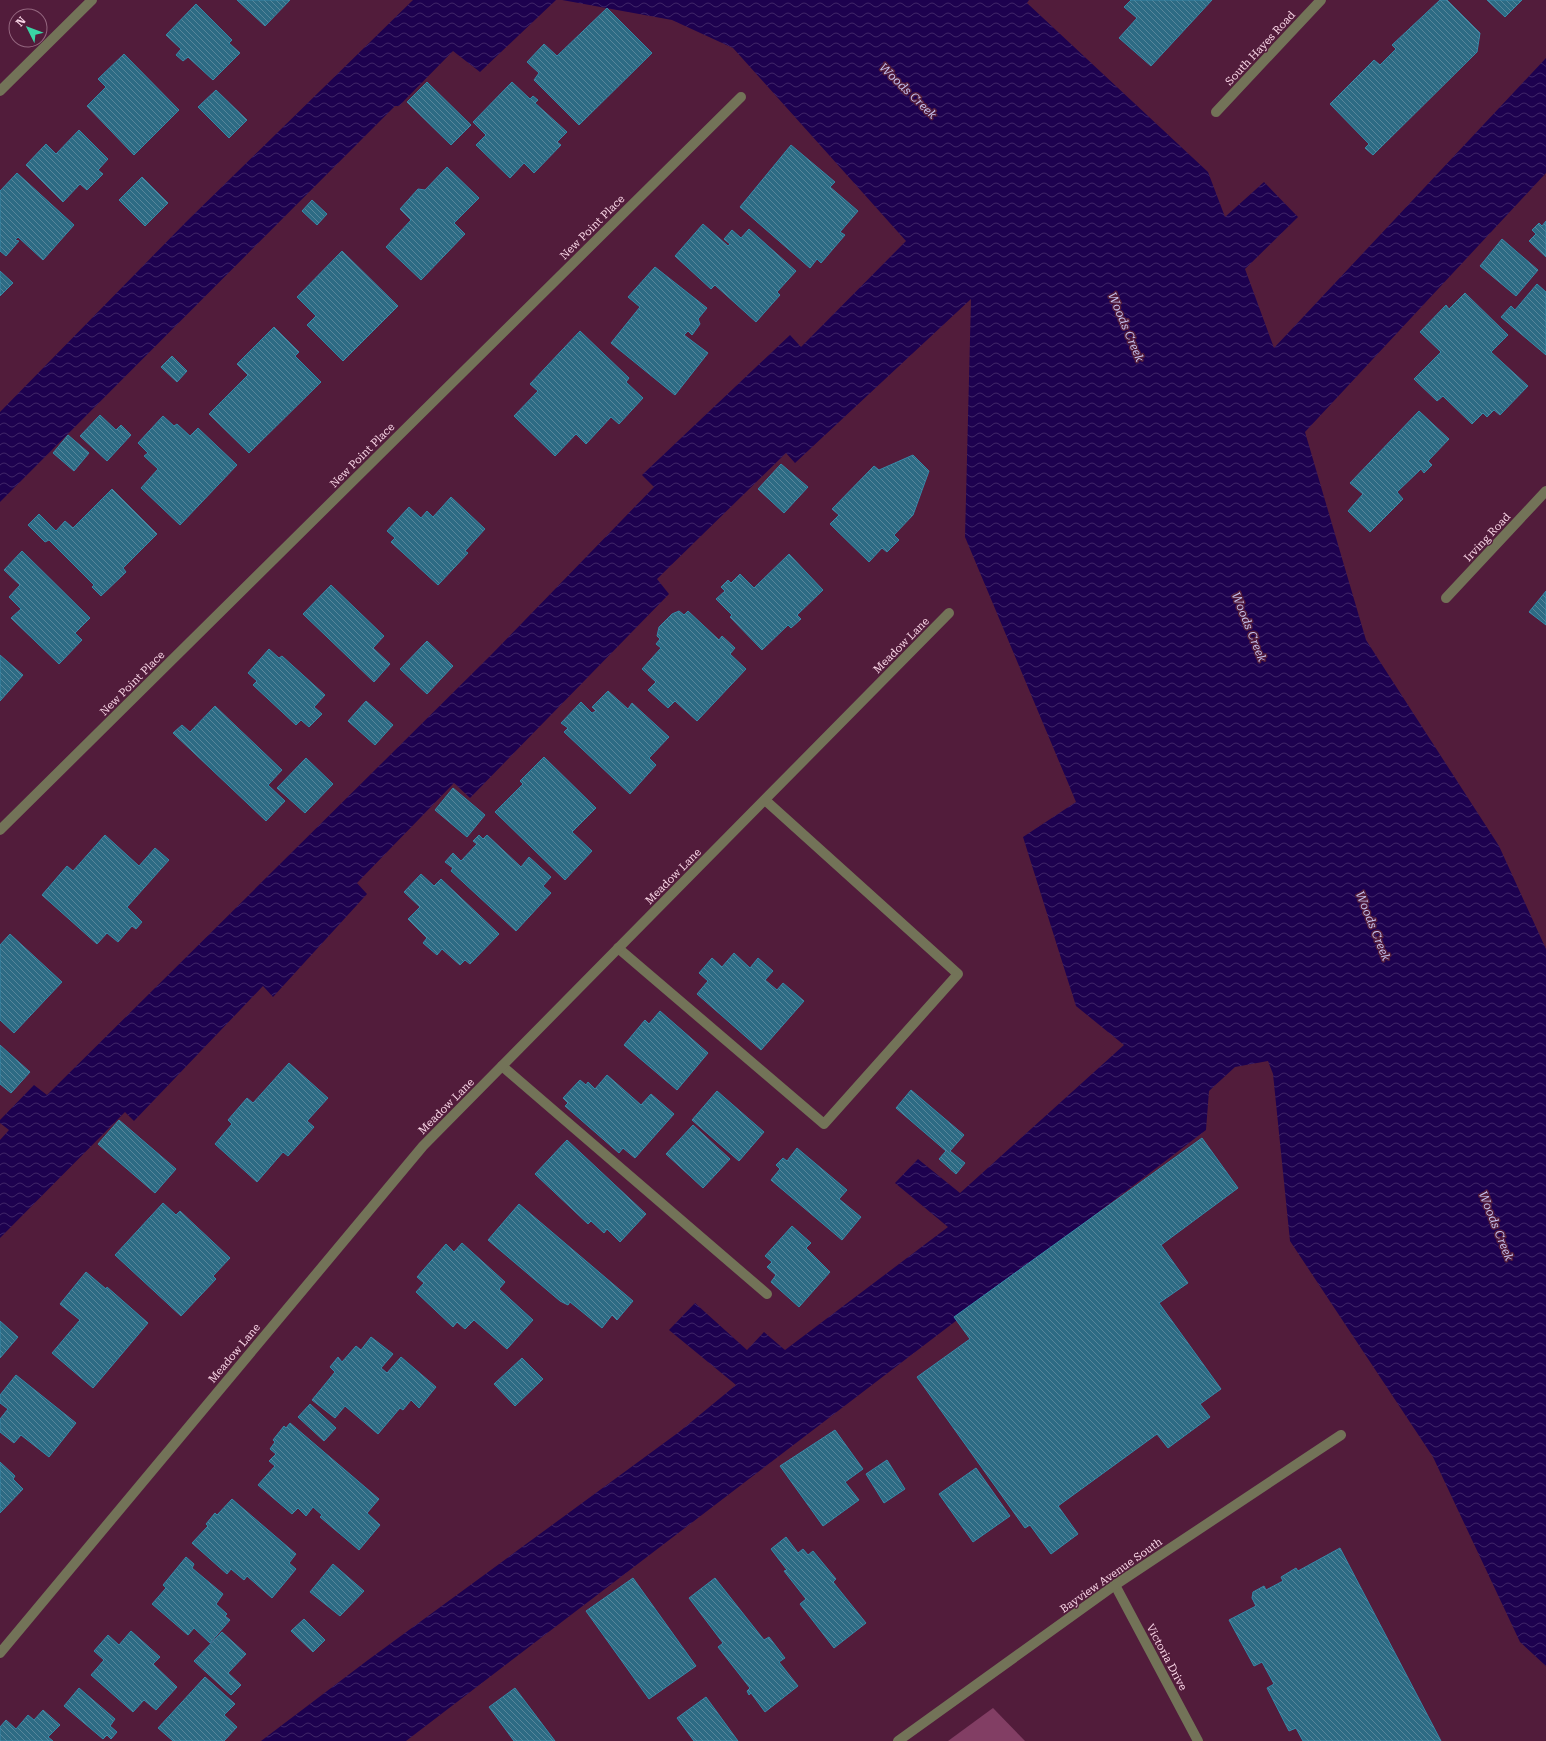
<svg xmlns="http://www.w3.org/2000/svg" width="1546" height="1741" viewBox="0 0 1546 1741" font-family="'Roboto Serif',serif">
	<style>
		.green { fill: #823e64 }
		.water { fill: url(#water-waves) }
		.building { fill: url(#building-back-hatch); stroke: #3888a7 }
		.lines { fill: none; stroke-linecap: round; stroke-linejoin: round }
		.minor { stroke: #737358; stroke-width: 10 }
		.labels { text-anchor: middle; stroke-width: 3; stroke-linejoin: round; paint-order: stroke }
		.street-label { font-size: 11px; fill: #f8d4e5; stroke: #521c3b }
		.water-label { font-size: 12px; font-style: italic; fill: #c4c1ed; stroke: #521c3b }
	</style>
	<defs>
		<pattern id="water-waves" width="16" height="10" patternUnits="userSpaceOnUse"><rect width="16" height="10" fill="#1d014f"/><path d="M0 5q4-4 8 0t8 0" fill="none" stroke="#3f2568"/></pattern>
		<pattern id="building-back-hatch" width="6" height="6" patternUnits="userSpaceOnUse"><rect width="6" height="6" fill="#2d6b84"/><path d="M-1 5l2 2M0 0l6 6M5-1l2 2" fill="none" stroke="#57869b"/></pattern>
	</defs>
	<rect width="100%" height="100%" fill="#521c3b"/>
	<!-- green -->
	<polygon class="green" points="993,1708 1025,1741 948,1741"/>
	<!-- water -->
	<g class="water">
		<polygon points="413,0 556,0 480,72 453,51 399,106 395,106 0,502 0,412 186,222"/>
		<polygon points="562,0 1029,0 1027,3 1208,172 1225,217 1264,182 1298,217 1245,269 1274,348 1546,58 1546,173 1305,432 1366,640 1499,846 1546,949 1546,1666 1520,1642 1433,1457 1290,1241 1273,1074 1268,1061 1235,1067 1209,1091 1206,1130 406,1741 261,1741 368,1660 679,1432 736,1385 669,1330 695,1303 747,1350 764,1332 785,1350 948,1227 895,1183 918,1159 960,1193 1124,1045 1076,1006 1023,837 1076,802 965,537 971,299 795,463 786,453 657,579 669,594 470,798 454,783 357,883 367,894 273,997 263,986 134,1121 125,1112 0,1238 0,1140 9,1130 0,1123 0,1120 34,1085 47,1095 491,655 654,487 642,475 790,335 801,347 906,241 733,48 672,20"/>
	</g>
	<!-- building -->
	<g class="building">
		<polygon points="237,0 290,0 265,26"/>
		<polygon points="1131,0 1212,0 1151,66 1119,38 1137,18 1124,7"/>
		<polygon points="1440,0 1447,0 1480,33 1477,52 1373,155 1365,148 1369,144 1330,104 1374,60 1380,65 1396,49 1392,45"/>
		<polygon points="1487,0 1522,0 1505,17"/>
		<polygon points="196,4 232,40 229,43 240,53 213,80 188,57 183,61 176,55 181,49 166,35"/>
		<polygon points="607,8 652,53 579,125 534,80 539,73 527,62 544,44 557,56"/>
		<polygon points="124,54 179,110 134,155 87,106 106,87 98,79"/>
		<polygon points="427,82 471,125 451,145 407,102"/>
		<polygon points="512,82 530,99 533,96 538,100 535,103 567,132 557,142 561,145 534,173 524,163 510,178 476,145 486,135 473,122"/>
		<polygon points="216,90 247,120 229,138 198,107"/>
		<polygon points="79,130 108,159 98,170 103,174 87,190 80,184 63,202 26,165 46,144 56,154"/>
		<polygon points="791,145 835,182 830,187 858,211 840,232 845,235 821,263 817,259 810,268 740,207"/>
		<polygon points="447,167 479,198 454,223 465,234 421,280 386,247 411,220 400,209 418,189 425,190"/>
		<polygon points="17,173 74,225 43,260 18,237 15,240 19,241 6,256 0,251 0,191"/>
		<polygon points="142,177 168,203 145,226 119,200"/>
		<polygon points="312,200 327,214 317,225 302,211"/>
		<polygon points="1546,221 1546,257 1529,241 1536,234 1532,230 1539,223 1542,226"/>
		<polygon points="703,224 728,246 730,244 724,239 732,230 741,238 749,229 796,271 777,292 780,295 756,322 715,285 711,289 675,256"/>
		<polygon points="1502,239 1538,270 1516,296 1480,266"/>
		<polygon points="342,251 398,306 343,361 307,325 316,316 297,297"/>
		<polygon points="655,267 707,308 698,319 700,324 692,335 688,331 684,335 708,353 675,395 611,343 640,307 628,297"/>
		<polygon points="0,271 13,283 0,296"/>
		<polygon points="1537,284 1546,292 1546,355 1501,317 1511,306 1515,310"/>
		<polygon points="1465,293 1508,335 1491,352 1528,386 1500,415 1494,410 1487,417 1483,413 1472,424 1443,396 1437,401 1414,379 1441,352 1420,332 1446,305 1449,309"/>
		<polygon points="274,327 299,352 295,356 321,382 249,453 209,414 248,375 237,364"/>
		<polygon points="580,331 629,378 626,382 643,398 619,424 611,417 586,444 576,434 555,456 514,416 538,391 530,384"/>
		<polygon points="172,356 187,371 177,382 161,367"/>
		<polygon points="1419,411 1449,439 1428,461 1432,465 1424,473 1421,469 1397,492 1403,499 1370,532 1348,511 1363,494 1350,483"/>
		<polygon points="100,415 116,430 121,425 131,435 107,461 80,436"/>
		<polygon points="163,416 174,426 177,424 190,436 198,428 237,465 180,525 141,488 158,469 144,456 148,453 138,443"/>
		<polygon points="68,435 89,453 74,471 53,453"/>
		<polygon points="913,455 929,471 913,515 894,535 899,540 887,552 882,548 869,562 830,524 839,515 832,509 874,466 879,470"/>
		<polygon points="781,464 808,487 784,513 758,489"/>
		<polygon points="112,489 157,534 123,568 126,572 101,596 92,587 94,585 49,540 45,542 28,525 39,514 56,531 65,521 73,528"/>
		<polygon points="451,497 485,529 465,551 468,553 438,585 391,542 395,538 387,531 409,507 421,518 427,511 433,517"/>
		<polygon points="22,551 90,618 75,633 82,640 59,664 11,618 21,609 9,597 20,585 4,570"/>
		<polygon points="789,554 823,590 797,615 801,619 791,628 788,625 762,650 730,617 732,615 716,599 725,591 721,587 728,580 731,583 740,574 754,588"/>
		<polygon points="331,585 384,636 373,648 390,664 374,682 303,614"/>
		<polygon points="1546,591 1546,625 1529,612"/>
		<polygon points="679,611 684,615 688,611 719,640 722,636 735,648 730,654 746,669 697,721 675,701 668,708 648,690 656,682 642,669 661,648 656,644 660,639 657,636 659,627 672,614"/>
		<polygon points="427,641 453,666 427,694 400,669"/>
		<polygon points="269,649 279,658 282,656 325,695 314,707 322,714 309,727 301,720 296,725 253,685 257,681 248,673"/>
		<polygon points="0,655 23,675 0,701"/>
		<polygon points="608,691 628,709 632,703 669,737 649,758 656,765 630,794 564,732 568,728 561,723 581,702 592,713 596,711 592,707"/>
		<polygon points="366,701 393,725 375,745 348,721"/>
		<polygon points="215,706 282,770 268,785 285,801 266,821 173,733 182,725 190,732"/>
		<polygon points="544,757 596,808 572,832 592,851 565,880 495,812 523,784 520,781"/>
		<polygon points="306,758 333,784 305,813 277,788"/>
		<polygon points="453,788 485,815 467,837 435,810"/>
		<polygon points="105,835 139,866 155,848 169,860 127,907 142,922 136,929 132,926 118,942 107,933 97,944 42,895 67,866 73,871"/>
		<polygon points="479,835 483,839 487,835 521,867 529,857 551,877 543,886 551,893 516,931 451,871 453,868 445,862 453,853 461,861 477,844 473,841"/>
		<polygon points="421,874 434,886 441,879 499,934 470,964 465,960 460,965 442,949 437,955 423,943 427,938 408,919 420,907 404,892"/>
		<polygon points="10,934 62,982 14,1033 0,1020 0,945"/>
		<polygon points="734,953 750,968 758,958 773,971 765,980 777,990 783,983 804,1001 761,1050 697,994 708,981 699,973 712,958 722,967"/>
		<polygon points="660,1011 708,1053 677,1090 624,1045 645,1020 649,1024"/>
		<polygon points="0,1045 30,1072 11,1093 0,1084"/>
		<polygon points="289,1063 328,1098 307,1121 314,1127 288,1156 283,1152 257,1182 215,1144 232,1124 228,1120 247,1098 253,1103"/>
		<polygon points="607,1075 641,1105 651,1094 674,1114 635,1158 623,1148 619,1153 565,1106 568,1103 563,1098 580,1080 586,1085 588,1082 595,1089"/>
		<polygon points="911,1090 964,1135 950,1151 965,1163 956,1174 939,1159 946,1151 896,1108"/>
		<polygon points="717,1091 764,1132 739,1161 692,1120"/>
		<polygon points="119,1120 176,1169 155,1193 98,1144"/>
		<polygon points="693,1125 730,1159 703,1188 666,1154"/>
		<polygon points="1202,1138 1238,1188 1161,1245 1188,1283 1159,1303 1221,1389 1200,1404 1210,1417 1168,1448 1157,1434 1058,1506 1078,1534 1051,1554 1030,1525 1025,1528 917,1377 970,1339 954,1317"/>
		<polygon points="567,1140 646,1214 620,1242 607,1229 604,1233 591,1221 588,1224 535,1174"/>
		<polygon points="797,1148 847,1190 839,1199 861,1217 842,1240 771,1180 780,1169 776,1165 783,1158 787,1161"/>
		<polygon points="163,1203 176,1215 180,1211 230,1258 213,1276 216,1279 181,1316 115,1255"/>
		<polygon points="519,1204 633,1301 617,1320 612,1315 602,1328 570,1302 568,1305 560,1301 488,1240"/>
		<polygon points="792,1226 811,1243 806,1248 830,1272 799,1307 771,1282 776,1275 767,1267 772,1262 765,1256"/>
		<polygon points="462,1243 505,1282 499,1289 533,1320 507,1349 474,1320 465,1329 457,1322 453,1327 416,1292 424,1283 417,1277 446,1244 454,1252"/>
		<polygon points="86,1272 106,1289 107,1287 148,1323 93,1388 52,1353 80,1320 60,1304"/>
		<polygon points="0,1321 18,1337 0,1358"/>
		<polygon points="371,1337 393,1354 381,1368 387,1373 401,1357 436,1387 419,1408 411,1400 403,1410 400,1408 378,1434 345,1406 335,1418 312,1400 335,1372 330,1367 338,1357 342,1362 356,1346 361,1350"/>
		<polygon points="522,1358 543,1379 515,1406 494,1384"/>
		<polygon points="16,1375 76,1423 49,1457 21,1435 14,1443 0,1432 0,1419 8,1409 0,1403 0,1395"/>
		<polygon points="310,1404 336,1428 324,1441 298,1417"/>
		<polygon points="290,1423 379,1499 367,1513 380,1525 359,1550 320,1517 322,1515 313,1507 306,1516 298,1508 292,1514 258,1485 275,1466 269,1461 276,1454 270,1449 275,1442 273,1440 284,1426 286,1428"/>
		<polygon points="835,1430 863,1469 845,1482 859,1500 823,1526 780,1466"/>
		<polygon points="887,1460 905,1489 884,1503 866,1474"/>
		<polygon points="0,1462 15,1476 13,1479 23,1489 0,1513"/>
		<polygon points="976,1468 1010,1516 973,1542 939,1494"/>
		<polygon points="232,1499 296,1554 289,1563 296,1569 272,1598 247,1576 244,1580 231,1569 227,1574 192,1543 208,1526 206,1524 215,1513 217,1515"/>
		<polygon points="786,1537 798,1553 803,1549 808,1555 813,1551 836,1579 833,1582 866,1623 834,1648 800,1604 806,1599 784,1571 787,1570 771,1549"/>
		<polygon points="1340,1548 1441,1741 1303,1741 1296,1728 1289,1731 1267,1688 1274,1684 1262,1662 1254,1666 1229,1620 1256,1606 1252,1598 1253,1592 1264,1586 1266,1590 1283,1581 1281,1577 1296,1568 1298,1571"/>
		<polygon points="186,1557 194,1564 192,1568 223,1594 216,1604 227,1614 225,1616 230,1620 210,1643 194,1628 188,1635 152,1604 166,1588 163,1585"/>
		<polygon points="333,1564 364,1591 340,1616 310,1592"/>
		<polygon points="633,1578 696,1666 649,1699 586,1611"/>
		<polygon points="715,1578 764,1640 769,1637 785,1658 779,1662 798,1686 765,1712 751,1693 749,1695 747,1691 750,1688 718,1647 723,1643 689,1598"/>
		<polygon points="304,1619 325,1640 313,1652 291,1631"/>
		<polygon points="131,1631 160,1657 153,1664 177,1687 156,1710 144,1700 133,1712 91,1675 104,1660 94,1651 108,1635 119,1645"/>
		<polygon points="222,1632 246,1654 228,1673 241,1685 231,1695 194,1661"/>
		<polygon points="205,1677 235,1704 224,1715 237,1727 224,1741 173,1741 158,1728"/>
		<polygon points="79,1688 115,1719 110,1726 117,1732 111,1739 107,1735 103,1739 64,1706"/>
		<polygon points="515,1688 555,1741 514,1741 489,1707"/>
		<polygon points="706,1697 738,1741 694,1741 677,1718"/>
		<polygon points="43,1710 60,1725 48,1737 53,1741 0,1741 0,1727 6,1720 16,1729 28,1715 34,1720"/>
	</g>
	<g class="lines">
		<!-- minor -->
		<g class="minor">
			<polyline points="0,91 92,0"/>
			<polyline points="1216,112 1321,0"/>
			<polyline points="1446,598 1546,491"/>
			<polyline points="0,830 741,97"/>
			<polyline points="618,948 824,1124 958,974 765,800"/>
			<polyline points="502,1066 767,1294"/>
			<polyline points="1115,1585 1198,1741"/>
			<polyline points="0,1653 423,1146 949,613"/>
			<polyline points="898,1741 1115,1585 1341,1435"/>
		</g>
	</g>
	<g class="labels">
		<!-- street labels -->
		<g class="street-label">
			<text transform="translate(1260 48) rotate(-47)" y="4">South Hayes Road</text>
			<text transform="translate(592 227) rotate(-45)" y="4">New Point Place</text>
			<text transform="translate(362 455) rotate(-45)" y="4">New Point Place</text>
			<text transform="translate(1487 537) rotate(-47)" y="4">Irving Road</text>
			<text transform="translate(901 645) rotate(-45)" y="4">Meadow Lane</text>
			<text transform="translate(132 683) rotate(-45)" y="4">New Point Place</text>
			<text transform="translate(673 876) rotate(-45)" y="4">Meadow Lane</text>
			<text transform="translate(446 1106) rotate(-45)" y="4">Meadow Lane</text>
			<text transform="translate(234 1353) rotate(-50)" y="4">Meadow Lane</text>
			<text transform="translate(1111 1575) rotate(-35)" y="4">Bayview Avenue South</text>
			<text transform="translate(1167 1657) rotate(62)" y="4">Victoria Drive</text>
		</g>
		<!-- water labels -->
		<g class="water-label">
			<text transform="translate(908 91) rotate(44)" y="4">Woods Creek</text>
			<text transform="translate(1126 327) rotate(67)" y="4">Woods Creek</text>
			<text transform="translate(1249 627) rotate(68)" y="4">Woods Creek</text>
			<text transform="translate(1373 926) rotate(68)" y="4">Woods Creek</text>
			<text transform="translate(1496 1226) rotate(68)" y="4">Woods Creek</text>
		</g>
	</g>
	<!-- north arrow -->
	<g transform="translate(28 28) rotate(312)"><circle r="19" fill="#521c3b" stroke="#94667f"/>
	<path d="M0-3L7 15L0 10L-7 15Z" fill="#3ad4a5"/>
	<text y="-6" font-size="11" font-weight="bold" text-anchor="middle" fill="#f8d4e5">N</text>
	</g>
</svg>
